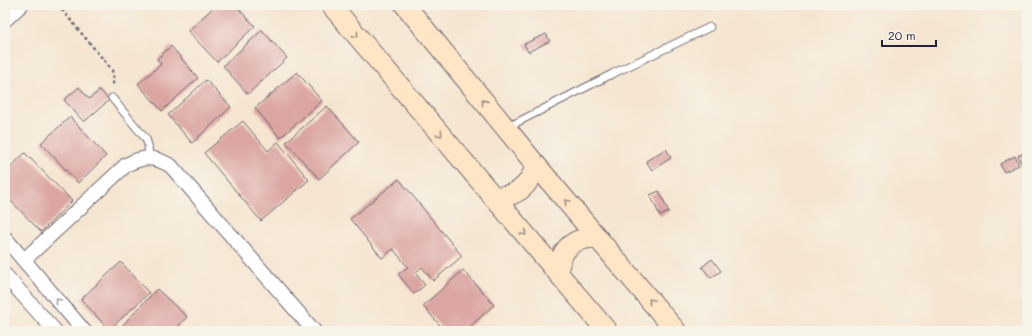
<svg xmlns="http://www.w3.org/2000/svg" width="1032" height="336" viewBox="0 0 1032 336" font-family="Mali,sans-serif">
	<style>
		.building { fill: #dba5a2 }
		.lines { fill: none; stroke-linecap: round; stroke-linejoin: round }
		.lane-casing { stroke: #6c666f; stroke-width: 9 }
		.street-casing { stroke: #6c666f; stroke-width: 16 }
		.secondary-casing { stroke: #6c666f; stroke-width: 22 }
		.path { stroke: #6c666f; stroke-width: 2.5; stroke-dasharray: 3 3; stroke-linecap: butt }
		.lane { stroke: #fff; stroke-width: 7 }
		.street { stroke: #fff; stroke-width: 14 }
		.secondary { stroke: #fee5c5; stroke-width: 20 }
		.oneway { stroke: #9b8d87 }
		.oneway2 { stroke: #9c9ca7 }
	</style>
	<rect width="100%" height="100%" fill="#f7f3e8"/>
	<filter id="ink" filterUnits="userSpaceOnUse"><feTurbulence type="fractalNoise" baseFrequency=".025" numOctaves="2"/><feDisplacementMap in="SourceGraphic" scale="8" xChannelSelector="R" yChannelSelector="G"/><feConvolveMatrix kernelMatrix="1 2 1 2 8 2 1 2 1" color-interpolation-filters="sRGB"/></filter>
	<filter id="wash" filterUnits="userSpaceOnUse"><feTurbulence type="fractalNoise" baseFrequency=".012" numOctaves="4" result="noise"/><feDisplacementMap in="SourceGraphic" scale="16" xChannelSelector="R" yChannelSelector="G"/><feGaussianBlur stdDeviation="0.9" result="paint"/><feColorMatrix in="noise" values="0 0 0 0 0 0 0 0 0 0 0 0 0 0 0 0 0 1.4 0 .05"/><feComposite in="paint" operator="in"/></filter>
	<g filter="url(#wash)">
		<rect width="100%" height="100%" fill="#f5e5d0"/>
		<g id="blocks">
			<!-- building -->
			<g class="building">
				<polygon points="216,5 235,5 255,26 217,62 188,31"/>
				<polygon points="262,30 287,58 248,94 223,66"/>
				<polygon points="546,34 550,41 528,52 524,44"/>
				<polygon points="171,46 198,78 162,111 138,84 161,64 157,59"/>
				<polygon points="297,72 322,101 280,138 255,108"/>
				<polygon points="206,80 231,107 192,143 168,115"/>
				<polygon points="79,87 89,99 100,90 109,100 84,122 64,100"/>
				<polygon points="327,106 359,142 319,179 286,142"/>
				<polygon points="70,117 106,156 78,183 41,143"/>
				<polygon points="243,121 268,151 278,142 309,180 261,221 204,153"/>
				<polygon points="666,149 671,158 652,170 646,161"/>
				<polygon points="1027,152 1027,163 1022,165 1018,156"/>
				<polygon points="25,153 72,201 41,232 5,195 5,172"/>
				<polygon points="1015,156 1019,165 1004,172 1000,164"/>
				<polygon points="399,179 462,256 433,281 422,267 415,273 425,285 414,294 398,274 408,267 393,249 382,258 350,219"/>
				<polygon points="659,191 669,212 660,216 650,195"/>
				<polygon points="712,259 721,271 711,278 702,267"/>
				<polygon points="121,262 149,293 109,330 81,299"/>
				<polygon points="463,270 494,305 465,331 445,331 423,306"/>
				<polygon points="157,289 187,317 174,331 117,331"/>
				<polygon points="402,326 405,331 394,331"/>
			</g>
		</g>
	</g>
	<g filter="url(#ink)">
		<use href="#blocks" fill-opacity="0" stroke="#6c666f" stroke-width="1"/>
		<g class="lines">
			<!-- lane casing -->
			<g class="lane-casing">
				<g id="lane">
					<polyline points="112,98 146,139 148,145 149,158"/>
					<polyline points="508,127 612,74 710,27"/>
				</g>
			</g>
			<!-- street casing -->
			<g class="street-casing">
				<g id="street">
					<polyline points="5,20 21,5"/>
					<polyline points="5,238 84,331"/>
					<path d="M24 260 126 165C144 156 154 156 171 166L314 331"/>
					<polyline points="5,275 55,331"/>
				</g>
			</g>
			<!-- secondary casing -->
			<g class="secondary-casing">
				<g id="secondary">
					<polyline points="331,5 607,331"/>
					<polyline points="405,5 536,165 676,331"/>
					<path d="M493 197C517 197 529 187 536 165"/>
					<path d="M558 273C560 249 573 237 597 238"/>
				</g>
			</g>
			<!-- path -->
			<polyline class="path" points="58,5 112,70 113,76 113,87"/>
			<!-- lane -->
			<use href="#lane" class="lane"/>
			<!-- street -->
			<use href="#street" class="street"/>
			<!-- secondary -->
			<use href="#secondary" class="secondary"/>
		</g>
		<!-- one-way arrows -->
		<defs><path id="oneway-chevron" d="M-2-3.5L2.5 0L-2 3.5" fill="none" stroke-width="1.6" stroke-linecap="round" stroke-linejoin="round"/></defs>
		<g class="oneway">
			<use href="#oneway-chevron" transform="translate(356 35) rotate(50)"/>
			<use href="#oneway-chevron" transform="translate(484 102) rotate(-129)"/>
			<use href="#oneway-chevron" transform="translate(440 134) rotate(50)"/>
			<use href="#oneway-chevron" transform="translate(567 202) rotate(-130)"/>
			<use href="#oneway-chevron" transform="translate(524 233) rotate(50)"/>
			<use href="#oneway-chevron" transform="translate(651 301) rotate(-130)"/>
		</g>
		<use class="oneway2" href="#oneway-chevron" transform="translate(58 301) rotate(-130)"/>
	</g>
	<!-- margin -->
	<rect width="1032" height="336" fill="none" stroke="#f7f3e8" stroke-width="20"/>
	<!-- scale -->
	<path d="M882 40v6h54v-6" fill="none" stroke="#22223b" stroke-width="2"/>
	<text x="888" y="40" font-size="12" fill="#22223b" stroke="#f7f3e8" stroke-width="3" paint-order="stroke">20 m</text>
</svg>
